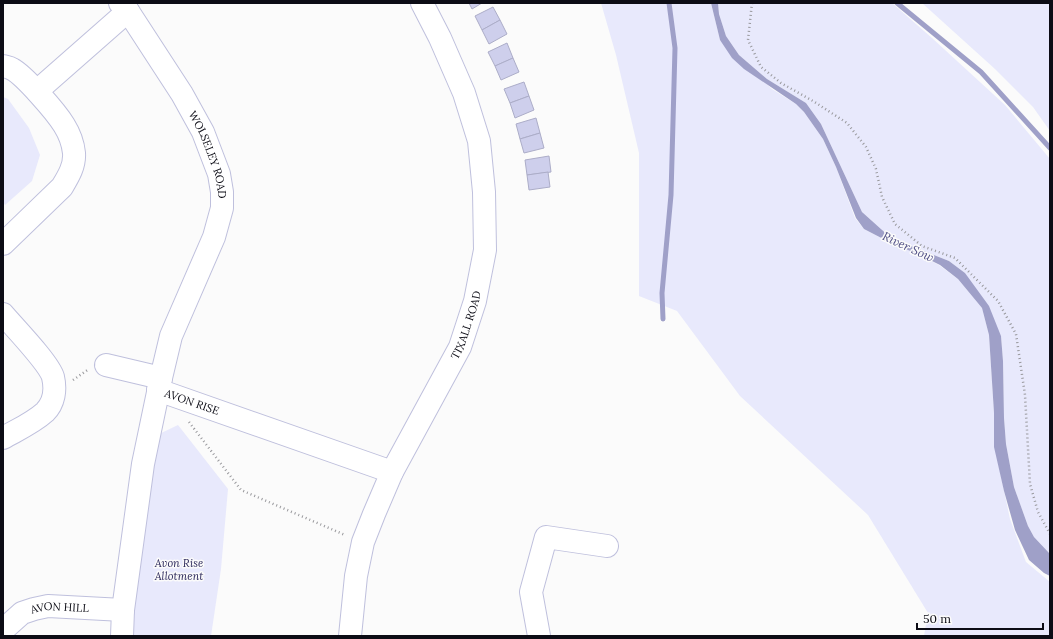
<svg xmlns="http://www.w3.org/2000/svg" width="1053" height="639" viewBox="0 0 1053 639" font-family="Lora,serif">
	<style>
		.green { fill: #e8e9fc }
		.water { fill: #9fa0c8 }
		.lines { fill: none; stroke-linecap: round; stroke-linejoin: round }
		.stream { stroke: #9fa0c8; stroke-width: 5 }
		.building { fill: #cecfec; stroke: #acadc8 }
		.minor-casing { stroke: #bfc0dd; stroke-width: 24 }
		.path { stroke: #99999d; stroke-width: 2.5; stroke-dasharray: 1 3; stroke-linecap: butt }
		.minor { stroke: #fff; stroke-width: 22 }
		.labels { text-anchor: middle; stroke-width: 3; stroke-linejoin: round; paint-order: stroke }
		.street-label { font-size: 11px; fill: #0c0c15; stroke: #fbfbfb }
		.park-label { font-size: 11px; font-style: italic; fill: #2d295b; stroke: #fbfbfb }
		.water-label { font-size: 12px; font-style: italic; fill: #504f85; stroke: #fbfbfb }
	</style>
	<rect width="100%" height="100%" fill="#fbfbfb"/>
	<!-- green -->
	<g class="green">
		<polygon points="601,3 711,3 720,40 772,89 796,104 804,112 823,139 836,167 855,218 864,229 893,244 918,254 939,265 958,279 982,308 989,335 994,413 994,443 1010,519 1026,562 1050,582 1050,636 924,636 928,613 868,515 740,396 677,311 639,296 639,153 616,55"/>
		<polygon points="718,3 892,3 932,38 1005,105 1050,159 1050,554 1034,537 1028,526 1014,487 1006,444 1004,418 1003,361 1001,336 965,273 949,261 891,238 862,212 821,124 806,103 767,79 739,55 726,36 719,14"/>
		<polygon points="922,3 1050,3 1050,131 1033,107 995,69"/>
		<polygon points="3,97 8,99 29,128 40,155 32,181 5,205 3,202"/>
		<polygon points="178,425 228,489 221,569 211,636 131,636 131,613 155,436"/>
	</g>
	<!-- water -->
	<polygon class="water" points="711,3 718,3 719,14 726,36 739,55 767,79 806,103 821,124 862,212 891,238 949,261 965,273 989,306 1001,336 1003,361 1004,418 1006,444 1014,487 1028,526 1034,537 1050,554 1050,576 1044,573 1029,560 1015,530 1004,491 994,447 994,413 989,335 982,308 958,279 940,265 918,254 893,244 864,229 856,218 836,167 823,139 804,112 796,104 744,69 732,58 720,40"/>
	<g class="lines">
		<!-- stream -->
		<g class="stream">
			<polyline points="897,3 981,72 1050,148"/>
			<polyline points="663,319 662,293 671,195 675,48 669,3"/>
		</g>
	</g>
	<!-- building -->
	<g class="building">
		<polygon points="469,3 482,3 472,9"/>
		<polygon points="493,7 500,20 482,30 475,16"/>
		<polygon points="500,20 507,34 489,44 482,30"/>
		<polygon points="507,43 513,58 495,66 488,52"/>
		<polygon points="513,58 519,72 501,80 495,66"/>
		<polygon points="524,82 529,96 510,103 504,89"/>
		<polygon points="529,96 534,110 515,118 510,103"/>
		<polygon points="536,118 540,133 520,139 516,124"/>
		<polygon points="540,133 544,148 524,153 520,139"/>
		<polygon points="549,156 551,172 527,175 525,160"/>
		<polygon points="548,172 550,187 529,190 527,175"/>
	</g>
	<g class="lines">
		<!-- minor casing -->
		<g class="minor-casing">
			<g id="minor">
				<path id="s1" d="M120 3 128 11 182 94 203 132 219 174 222 192V208L214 237 171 336 161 378 143 464 123 610 122 636"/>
				<path d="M3 66C6 67 9 67 12 69 24 75 56 112 64 125 69 133 73 143 74 153 75 166 68 177 62 187L3 244"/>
				<polyline points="37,91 128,11"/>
				<path d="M3 314C14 327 49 363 53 377 56 390 54 403 45 412 33 423 17 430 3 438"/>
				<polyline points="106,365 161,378"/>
				<path id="s2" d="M158 390 392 472"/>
				<path id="s3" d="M3 630 22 613 34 609 48 606 123 610"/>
				<path id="s4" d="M350 636 356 576 363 542 374 514 392 472 460 347 475 301 485 250 484 192 479 141 464 93 440 38 422 3"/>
				<polyline points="539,636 531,592 546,537 607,546"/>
			</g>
		</g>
		<!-- path -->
		<g class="path">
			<polyline points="752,3 748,40 761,67 781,83 813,101 847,123 866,147 876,169 882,197 895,224 922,246 955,258 998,301 1016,334 1025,395 1030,484 1038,512 1050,534"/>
			<polyline points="73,380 89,369"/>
			<polyline points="189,422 241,490 345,535"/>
		</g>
		<!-- minor -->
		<use href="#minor" class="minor"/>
	</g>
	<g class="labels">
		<!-- street labels -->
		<g class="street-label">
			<text dy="4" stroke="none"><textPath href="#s1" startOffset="177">WOLSELEY ROAD</textPath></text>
			<text dy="4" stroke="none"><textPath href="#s4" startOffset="336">TIXALL ROAD</textPath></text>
			<text dy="4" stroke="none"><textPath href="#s2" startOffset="36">AVON RISE</textPath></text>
			<text dy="4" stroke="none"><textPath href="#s3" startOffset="64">AVON HILL</textPath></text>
		</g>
		<!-- park labels -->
		<g class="park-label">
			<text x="179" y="567">Avon Rise<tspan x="179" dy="13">Allotment</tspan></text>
		</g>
		<!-- water labels -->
		<g class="water-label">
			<text transform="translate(908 247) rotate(25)" y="4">River Sow</text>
		</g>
	</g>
	<!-- border -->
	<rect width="1053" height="639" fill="none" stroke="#0c0c15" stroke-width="8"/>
	<!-- scale -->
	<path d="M917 623v6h126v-6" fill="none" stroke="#0c0c15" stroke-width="2"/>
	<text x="923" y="623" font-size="12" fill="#0c0c15" stroke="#fbfbfb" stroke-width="3" paint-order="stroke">50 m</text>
</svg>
